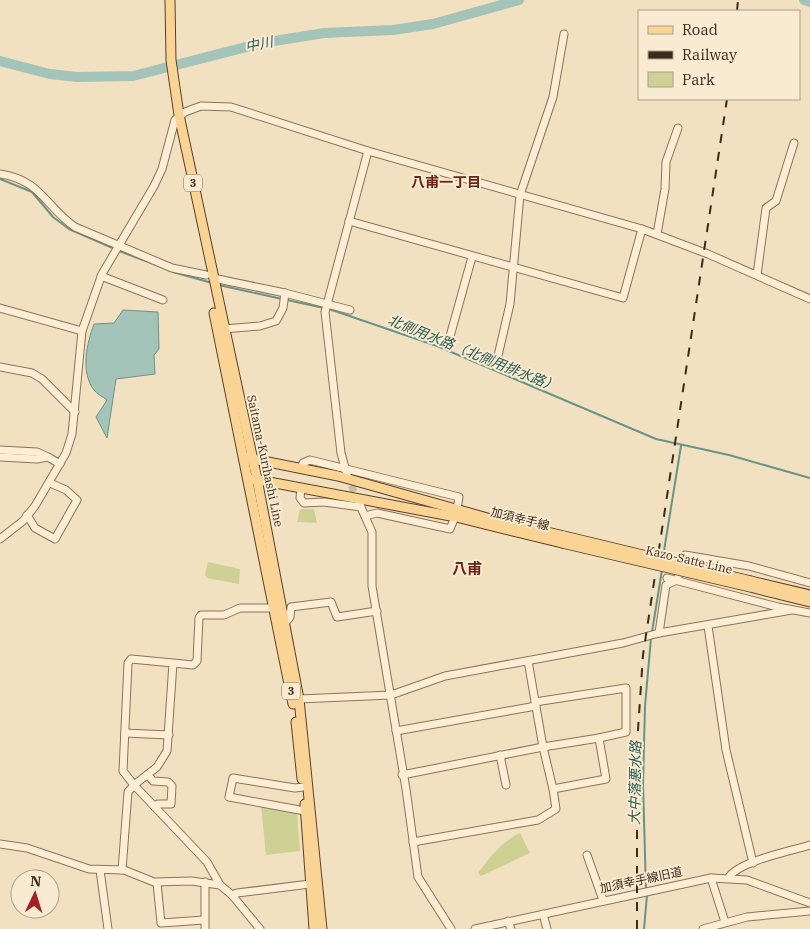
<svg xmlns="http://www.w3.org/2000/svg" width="810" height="929" viewBox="0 0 810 929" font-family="'IBM Plex Serif','Noto Sans JP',serif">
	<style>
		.green { fill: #ced194 }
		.water { fill: #a4c4b9; stroke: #6a9387 }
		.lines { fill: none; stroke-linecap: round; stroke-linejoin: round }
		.stream { stroke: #6a9387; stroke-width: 2 }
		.river { stroke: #a4c4b9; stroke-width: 10 }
		.minor-tunnel { stroke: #cebca0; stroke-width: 7; stroke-dasharray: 7 3.5; stroke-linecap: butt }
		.minor-casing { stroke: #8e7157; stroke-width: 9 }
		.major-casing { stroke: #5b3f2b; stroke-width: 11 }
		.minor { stroke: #fceed5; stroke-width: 7 }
		.major { stroke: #f9d495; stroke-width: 9 }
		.rail { stroke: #3c2a1c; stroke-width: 2; stroke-dasharray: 9 9; stroke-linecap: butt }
		.major-bridge-casing { stroke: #5b3f2b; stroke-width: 11; stroke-linecap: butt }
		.major-bridge { stroke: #f9d495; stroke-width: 9 }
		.labels { text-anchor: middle; stroke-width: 4; stroke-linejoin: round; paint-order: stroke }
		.shield { fill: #f9ebd1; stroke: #756452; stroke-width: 1 }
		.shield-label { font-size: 11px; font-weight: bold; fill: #3c2a1c }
		.street-label { font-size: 12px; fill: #3c2a1c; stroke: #f9ebd1 }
		.water-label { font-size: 14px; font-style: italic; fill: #2a5d57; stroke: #f9ebd1 }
		.neighbourhood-label { font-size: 14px; font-weight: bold; fill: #6d2417; stroke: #f9ebd1 }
		.quarter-label { font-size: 15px; font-weight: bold; fill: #6d2417; stroke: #f9ebd1 }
	</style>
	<rect width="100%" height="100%" fill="#f2e1c1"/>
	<!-- green -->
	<g class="green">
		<polygon points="300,509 314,509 317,523 297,522"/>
		<polygon points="208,562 240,569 239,584 207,578 205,575"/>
		<polygon points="261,805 297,812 300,851 266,855"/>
		<path d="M520 833 530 853 481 876 478 873C490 857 501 842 520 833Z"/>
	</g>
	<!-- water -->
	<path class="water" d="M123 310 158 312 159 349 154 355 155 374 116 379 107 438 96 417 107 400C103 397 97 394 94 390 80 372 87 343 94 324L114 323Z"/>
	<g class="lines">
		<!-- stream -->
		<g class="stream">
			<polyline points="0,179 32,192 53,217 69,229 115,249"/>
			<polyline points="119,251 159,266"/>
			<polyline points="173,272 212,283"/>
			<polyline points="219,285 282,299"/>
			<polyline points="287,300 324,308"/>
			<polyline points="329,309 437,346 656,439 729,455 810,478"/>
			<polyline points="663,557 681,446"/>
			<polyline points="652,632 662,570"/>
			<polyline points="646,890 643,784 645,706 651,638"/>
			<polyline points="644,929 647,895"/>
		</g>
		<!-- river -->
		<g class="river">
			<polyline points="804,0 810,2"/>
			<polyline points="0,61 50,74 77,77 133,76 262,43 324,33 393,30 433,24 519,0"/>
		</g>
		<!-- minor-tunnel -->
		<polyline class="minor-tunnel" points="347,476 358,500"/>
		<!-- minor casing -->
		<g class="minor-casing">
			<g id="minor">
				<path d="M0 174C41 180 45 206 75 227L172 268 206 275"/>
				<polyline points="349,221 623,298 642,229"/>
				<polyline points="657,234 665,189 666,162 678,128"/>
				<polyline points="757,275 766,208 776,201 794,143"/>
				<polyline points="101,276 163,300"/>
				<polyline points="213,278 285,293 350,310"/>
				<polyline points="0,308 82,331"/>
				<polyline points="224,329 260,326 276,321 283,308 285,293"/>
				<polyline points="449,340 472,257"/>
				<polyline points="497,360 510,304 520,195 553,97 564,34"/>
				<polyline points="0,367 32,373 42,379 75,412"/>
				<polyline points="0,450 37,452 48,457"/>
				<polyline points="0,457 37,459 48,457 60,464"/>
				<polyline points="301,468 303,463 310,460 459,497 457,509"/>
				<polyline points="347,475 341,453 325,312 368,151"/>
				<polyline points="301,488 300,498 304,503 324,502 361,507"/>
				<polyline points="359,503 372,532 372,586 406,789 418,877 451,929"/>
				<polyline points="27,515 35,528 55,539 77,500 66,490 50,483"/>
				<polyline points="365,516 377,513 450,529 455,517"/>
				<polyline points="0,539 23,521 35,506 66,453 72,434 82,331 102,274 154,186 162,169 175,120 185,112 201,106 231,107 368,151 642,229 708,254 810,299"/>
				<polyline points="667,578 778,607 810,613"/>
				<polyline points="283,626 290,617 291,607 331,602 337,617 377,611"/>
				<polyline points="708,626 726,750 753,863"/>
				<polyline points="659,633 666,585 677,580 685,555 749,566 810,583"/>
				<polyline points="173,663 131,659 128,663 123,771 134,785 157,767 167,751 173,663 193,665 197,661 199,618 201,615 224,615 240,608 275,608"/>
				<polyline points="299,699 391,695 445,676 623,643 659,633 792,610"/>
				<polyline points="535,702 626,688 626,732 599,738"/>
				<polyline points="396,731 536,706"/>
				<polyline points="125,733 169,735"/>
				<polygon points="599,738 606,779 553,789 543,747"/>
				<polyline points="500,755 506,785"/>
				<polyline points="148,775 153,781 168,782 172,786 171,804 158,804 155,807"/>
				<polyline points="402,775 543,747 528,661"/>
				<polyline points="303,787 295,788 233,778 229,797 305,811"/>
				<polyline points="413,842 538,820 556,809 553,789"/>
				<polyline points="0,844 27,848 89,869 124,870 154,882 191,881 220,885 232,895 260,929"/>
				<polyline points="587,855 603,900"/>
				<polyline points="100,870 108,929"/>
				<polyline points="122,870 128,792 134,785 207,862 220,885"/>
				<path d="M729 877C740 861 791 851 810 845"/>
				<polyline points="711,878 725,922"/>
				<polyline points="157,883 161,923 204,920"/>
				<polyline points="232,895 237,893 310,884"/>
				<polyline points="543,914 547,929"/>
				<polyline points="508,921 511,929"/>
				<polyline points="205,929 205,882"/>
				<polyline points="475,929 711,878 747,880 810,903"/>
				<polyline points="703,929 747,917 810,911"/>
			</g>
		</g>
		<!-- major casing -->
		<g class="major-casing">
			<g id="major">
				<polyline points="170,0 171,60 179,115 257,479 299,699 322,929"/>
				<polyline points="214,313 293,704"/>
				<polyline points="248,458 338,476 491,519 564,536"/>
				<polyline points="253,479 456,517 562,543"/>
				<polyline points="751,581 810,595"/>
				<polyline points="750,587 810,602"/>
				<polyline points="296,722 302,779"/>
				<polyline points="305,804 314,929"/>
			</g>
		</g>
		<!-- minor -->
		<use href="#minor" class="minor"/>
		<!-- major -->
		<use href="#major" class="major"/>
		<!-- rail -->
		<g class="rail">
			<polyline points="737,11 738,0"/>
			<polyline points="637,929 637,745 643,655 727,99"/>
		</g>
		<!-- major-bridge casing -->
		<g class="major-bridge-casing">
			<g id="major-bridge">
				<polyline points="564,536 751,581"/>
				<polyline points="562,543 750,587"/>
			</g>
		</g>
		<!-- major-bridge -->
		<use href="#major-bridge" class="major-bridge"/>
	</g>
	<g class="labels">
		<!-- shield labels -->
		<g class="shield">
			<rect x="184" y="174.5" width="18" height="17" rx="4"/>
			<rect x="282" y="682.5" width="18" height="17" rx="4"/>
		</g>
		<g class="shield-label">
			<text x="193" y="187">3</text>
			<text x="291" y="695">3</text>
		</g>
		<!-- street labels -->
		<g class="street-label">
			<text transform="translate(265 461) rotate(78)" y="4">Saitama-Kurihashi Line</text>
			<text transform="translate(520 519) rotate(14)" y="4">加須幸手線</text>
			<text transform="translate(689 560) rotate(13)" y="4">Kazo-Satte Line</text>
			<text transform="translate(641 880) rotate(-12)" y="4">加須幸手線旧道</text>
		</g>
		<!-- water labels -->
		<g class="water-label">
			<text transform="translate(259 44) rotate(-12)" y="5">中川</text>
			<text transform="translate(473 353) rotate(22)" y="5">北側用水路（北側用排水路）</text>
			<text transform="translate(635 783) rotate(-89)" y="5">大中落悪水路</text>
		</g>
		<!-- neighbourhood labels -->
		<g class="neighbourhood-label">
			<text x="446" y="187">八甫一丁目</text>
		</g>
		<!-- quarter labels -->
		<g class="quarter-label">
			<text x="467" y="574">八甫</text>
		</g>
	</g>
	<!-- legend -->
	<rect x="638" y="10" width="162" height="90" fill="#f9ebd1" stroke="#ad9e89"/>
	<rect x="648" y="26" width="25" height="8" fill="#f9d495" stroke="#ad9e89"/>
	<text x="682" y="35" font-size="15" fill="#3c2a1c">Road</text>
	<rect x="648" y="51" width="25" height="8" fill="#3c2a1c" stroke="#ad9e89"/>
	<text x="682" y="60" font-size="15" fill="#3c2a1c">Railway</text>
	<rect x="648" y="72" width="25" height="15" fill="#ced194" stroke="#ad9e89"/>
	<text x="682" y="85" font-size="15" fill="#3c2a1c">Park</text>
	<!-- north arrow -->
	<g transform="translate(35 894) rotate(4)"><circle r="24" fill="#f9ebd1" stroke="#ad9e89"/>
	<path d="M0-4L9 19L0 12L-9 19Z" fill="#a22129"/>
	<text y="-8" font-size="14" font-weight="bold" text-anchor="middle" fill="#3c2a1c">N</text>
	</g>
</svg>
